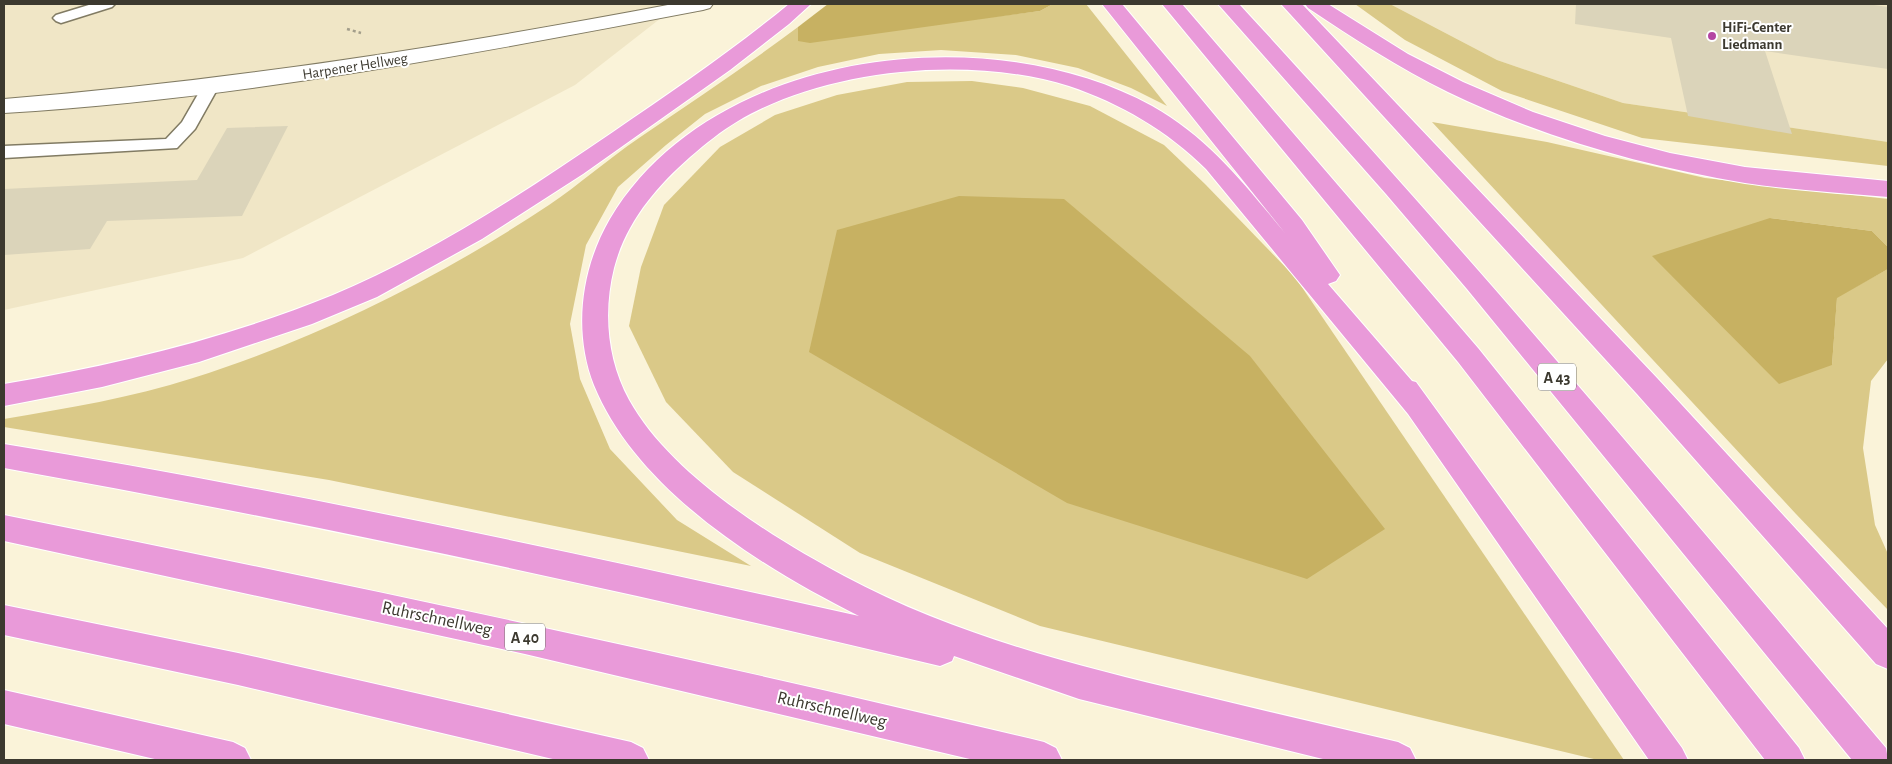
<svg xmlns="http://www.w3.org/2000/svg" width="1892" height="764" viewBox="0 0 1892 764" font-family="'Alegreya Sans',sans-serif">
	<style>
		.built { fill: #f0e6c6 }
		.green { fill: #dac988 }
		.forest { fill: #c7b162 }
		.building { fill: #dbd4ba }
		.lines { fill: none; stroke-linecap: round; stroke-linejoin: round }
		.lane-casing { stroke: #817b63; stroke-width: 3 }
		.secondary-casing { stroke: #817b63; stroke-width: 2 }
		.highway-casing { stroke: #fff; stroke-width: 2 }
		.path { stroke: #a39e8b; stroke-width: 2.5; stroke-dasharray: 3 3; stroke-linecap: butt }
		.lane { fill: #fff; fill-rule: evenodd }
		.secondary { fill: #fff; fill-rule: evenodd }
		.highway { fill: #e99ad9; fill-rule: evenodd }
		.poi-dot { fill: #b445a3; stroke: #fff; stroke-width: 2 }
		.labels { text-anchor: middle; stroke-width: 4; stroke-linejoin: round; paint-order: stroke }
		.far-poi-label { font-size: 15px; font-weight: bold; fill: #3c392f; stroke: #fff; text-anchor: start }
		.far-street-label { font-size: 15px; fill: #3c392f; stroke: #fff }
		.shield { fill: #fff; stroke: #76746d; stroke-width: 1 }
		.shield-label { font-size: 16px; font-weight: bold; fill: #3c392f }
		.street-label { font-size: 18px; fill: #3c392f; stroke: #fff }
	</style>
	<rect width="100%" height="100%" fill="#faf3d9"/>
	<!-- built -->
	<g class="built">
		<polygon points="4,4 679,4 575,85 243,258 4,310"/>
		<polygon points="1390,4 1888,4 1888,142 1623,103 1497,60"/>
	</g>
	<!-- green -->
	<g class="green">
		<path d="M1053 4H1086L1167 106 1131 88 1078 68 1016 55 941 50 879 54 818 67 761 86 705 114 666 145 618 187 586 245 570 324 580 379 610 449 677 520 751 566 329 480 4 427V419C67 408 132 398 193 378 317 339 441 277 549 205 580 184 608 159 639 138 693 101 746 66 798 27V41L1040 11Z"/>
		<polygon points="1355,4 1390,4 1497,60 1623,103 1888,142 1888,166 1642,138 1502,91 1405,40"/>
		<polygon points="972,81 1023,88 1090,106 1164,145 1205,184 1295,277 1624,760 1598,760 1040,626 860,553 733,472 666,402 629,326 641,267 664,205 720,147 775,115 837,95 907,82"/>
		<polygon points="1432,122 1547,142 1705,178 1888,199 1888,247 1872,231 1770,218 1832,365 1837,297 1888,269 1888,359 1871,381 1863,448 1875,525 1888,554 1888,610 1796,514"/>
	</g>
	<!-- forest -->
	<g class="forest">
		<polygon points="828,4 1053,4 1040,11 810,43 798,41 798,27"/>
		<polygon points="959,196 1064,199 1250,356 1385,529 1307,579 1067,503 809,352 837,230"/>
		<polygon points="1770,218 1872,231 1888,247 1888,269 1837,298 1832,365 1779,384 1652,256"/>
	</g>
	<!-- building -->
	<g class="building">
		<polygon points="1576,4 1867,4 1888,7 1888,69 1765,51 1792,134 1688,116 1671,38 1575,24"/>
		<polygon points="288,126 242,216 107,221 90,249 4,255 4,189 197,180 227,128"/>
	</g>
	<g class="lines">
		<!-- lane casing -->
		<g class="lane-casing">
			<g id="lane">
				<polygon points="92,4 115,4 112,7 61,23 56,21 53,18 56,15"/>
				<polygon points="211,81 217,82 219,86 195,129 177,148 4,158 4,146 166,139 182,122 205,82"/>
			</g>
		</g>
		<!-- secondary casing -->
		<g class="secondary-casing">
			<path id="secondary" d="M673 4H713L710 8 703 10C472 54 239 99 4 113V99C229 81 451 46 673 4Z"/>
		</g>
		<!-- highway casing -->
		<g class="highway-casing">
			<g id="highway">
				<path d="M789 4H811L789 24 730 70 583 174 482 239 377 297 312 324 199 362 102 387 4 406V384C116 365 228 338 333 295 433 253 525 192 613 132 673 91 733 50 789 4Z"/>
				<path d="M1102 4H1122L1302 220 1340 275 1336 281 1328 284 1412 381 1416 382 1682 748 1688 760H1649L1408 414 1206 169C1168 131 1120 103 1069 86 970 55 827 68 738 121 721 131 705 144 690 157 656 187 626 222 614 268 603 312 607 360 629 400 670 474 771 537 844 576 952 634 1072 665 1191 693 1260 710 1329 726 1398 742L1410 748 1416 760H1327L1079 699 954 656 952 661 940 666C630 592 318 524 4 468V444C291 491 575 553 859 616 761 567 637 490 594 385 573 331 581 269 610 219 711 49 989 16 1152 106 1209 138 1244 184 1285 233Z"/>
				<polygon points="1162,4 1182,4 1478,348 1799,748 1805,760 1765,760 1458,362"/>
				<path d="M1218 4H1239C1462 245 1674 497 1886 748L1888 760H1852L1467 289 1386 194Z"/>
				<polygon points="1281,4 1302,4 1657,378 1888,629 1888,669 1876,664 1637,394"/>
				<path d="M1305 4H1328L1408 54 1463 82 1533 112 1605 136 1670 153 1745 167 1888 181V197C1841 193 1792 190 1745 183 1643 166 1541 137 1448 92 1399 68 1353 38 1308 8Z"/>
				<path d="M4 515C352 585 699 659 1044 742L1056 748 1062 760H974L525 654 4 541Z"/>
				<polygon points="4,605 238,653 631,742 643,748 649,760 557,760 238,685 4,635"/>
				<polygon points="4,690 233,742 245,748 251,760 159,760 4,724"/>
			</g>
		</g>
		<!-- path -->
		<polyline class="path" points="347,29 361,33"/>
		<!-- lane -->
		<use href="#lane" class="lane"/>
		<!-- secondary -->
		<use href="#secondary" class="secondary"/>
		<!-- highway -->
		<use href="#highway" class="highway"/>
	</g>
	<!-- markers -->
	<circle class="poi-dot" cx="1712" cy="36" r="5"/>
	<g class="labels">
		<!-- far-poi labels -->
		<g class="far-poi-label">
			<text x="1722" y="32">HiFi-Center<tspan x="1722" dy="17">Liedmann</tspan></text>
		</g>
		<!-- far-street labels -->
		<g class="far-street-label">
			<text transform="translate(355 66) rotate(-9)" y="5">Harpener Hellweg</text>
		</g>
		<!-- shield labels -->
		<g class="shield">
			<rect x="1538" y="363.5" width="38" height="27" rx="4"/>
			<rect x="505" y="623.5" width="40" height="27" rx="4"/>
		</g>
		<g class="shield-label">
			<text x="1557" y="383">A 43</text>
			<text x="525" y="643">A 40</text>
		</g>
		<!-- street labels -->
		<g class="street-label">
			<text transform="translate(437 618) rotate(12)" y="6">Ruhrschnellweg</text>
			<text transform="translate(832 709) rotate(13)" y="6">Ruhrschnellweg</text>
		</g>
	</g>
	<!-- border -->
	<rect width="1892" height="764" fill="none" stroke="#3c392f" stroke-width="10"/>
</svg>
